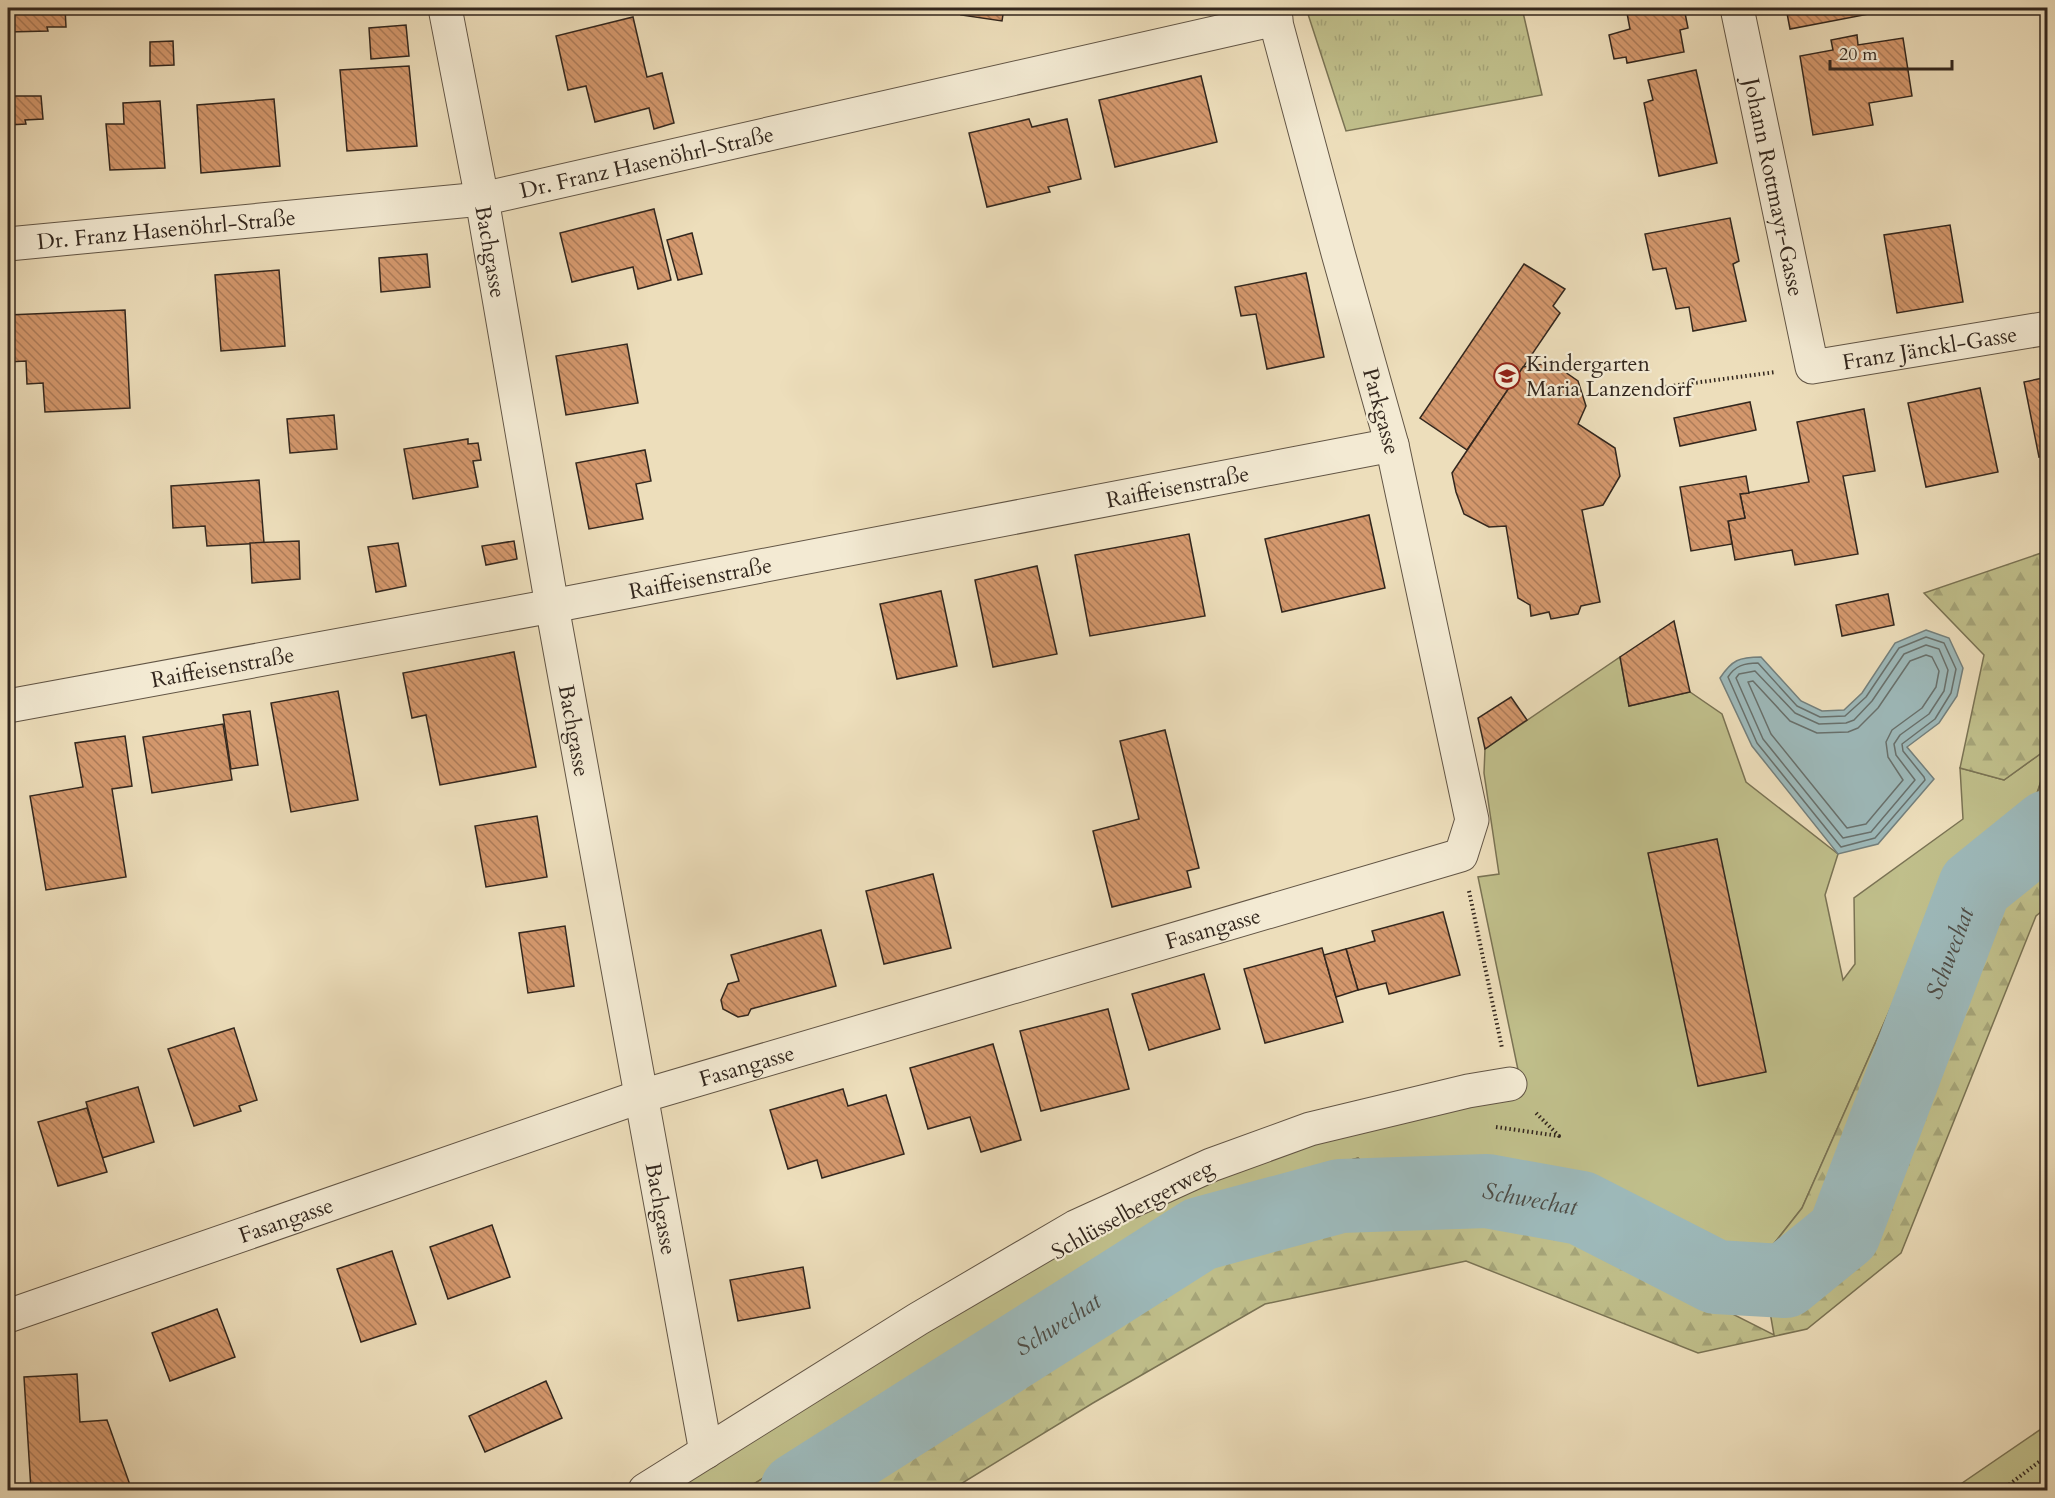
<svg xmlns="http://www.w3.org/2000/svg" width="2055" height="1498" viewBox="0 0 2055 1498" font-family="Cardo,serif">
	<style>
		.grass { fill: #c0bf8b; stroke: #7a7354; stroke-width: 1.5 }
		.forest { fill: url(#forest-firs); stroke: #7a7354; stroke-width: 1.5 }
		.park { fill: url(#park-tufts); stroke: #7a7354; stroke-width: 1.5 }
		.water { fill: #9db9ba; stroke: #737f7c; stroke-width: 1.5 }
		.lines { fill: none; stroke-linecap: round; stroke-linejoin: round }
		.shore { stroke: #68706c; stroke-width: 1.5 }
		.river { stroke: #9db9ba; stroke-width: 74 }
		.building { fill: url(#building-back-hatch); stroke: #33271e; stroke-width: 1.5 }
		.minor-casing { stroke: #625545; stroke-width: 35 }
		.path { stroke: #33271e; stroke-width: 4; stroke-dasharray: 1.5 3; stroke-linecap: butt }
		.minor { stroke: #f3ead3; stroke-width: 33 }
		.labels { text-anchor: middle; stroke-width: 4.5; stroke-linejoin: round; paint-order: stroke }
		.street-label { font-size: 22px; fill: #33271e; stroke: #f3ead3 }
		.poi-label { font-size: 22px; fill: #33271e; stroke: #f3ead3; text-anchor: start }
		.water-label { font-size: 24px; font-style: italic; fill: #4e4c45; stroke: #f3ead3 }
	</style>
	<defs>
		<pattern id="forest-firs" width="22" height="20" patternUnits="userSpaceOnUse" patternTransform="scale(1.5)"><rect width="22" height="20" fill="#c0bf8b"/><path d="M5 1l3.5 6h-7zM16 11l3.5 6h-7z" fill="#a5a478"/></pattern>
		<pattern id="park-tufts" width="24" height="20" patternUnits="userSpaceOnUse" patternTransform="scale(1.5)"><rect width="24" height="20" fill="#c0bf8b"/><path d="M3 7l-1-3M5 7V3M7 7l1-3M15 17l-1-3M17 17v-4M19 17l1-3" fill="none" stroke="#a5a478"/></pattern>
		<pattern id="building-back-hatch" width="6" height="6" patternUnits="userSpaceOnUse" patternTransform="scale(1.5)"><rect width="6" height="6" fill="#d4986d"/><path d="M-1 5l2 2M0 0l6 6M5-1l2 2" fill="none" stroke="#ad7c59"/></pattern>
	</defs>
	<rect width="100%" height="100%" fill="#eddebb"/>
	<filter id="stains"><feTurbulence type="fractalNoise" baseFrequency=".00333" numOctaves="4"/><feColorMatrix values="0 0 0 0 .2 0 0 0 0 .09 0 0 0 0 .02 0 0 0 .5 -.17"/></filter>
	<radialGradient id="worn" r=".72"><stop offset=".6" stop-color="#630" stop-opacity="0"/><stop offset="1" stop-color="#630" stop-opacity=".3"/></radialGradient>
	<!-- grass -->
	<g class="grass">
		<polygon points="1620,657 1629,706 1690,692 1722,714 1746,782 1838,854 1825,895 1843,980 1855,964 1854,898 1963,819 1960,768 2004,780 2047,749 2047,763 2035,799 1948,879 1802,1208 1761,1260 1636,1202 1527,1172 1379,1176 1358,1158 1217,1196 744,1490 670,1490 942,1317 1205,1174 1522,1089 1478,877 1499,874 1484,773 1485,749"/>
		<polygon points="2047,1425 2047,1490 1952,1490"/>
	</g>
	<!-- forest -->
	<g class="forest">
		<polygon points="2047,551 2047,749 2004,780 1960,768 1984,655 1924,593"/>
		<polygon points="2047,763 2047,907 2036,916 1901,1253 1807,1329 1698,1353 1466,1261 1265,1304 1093,1403 951,1490 744,1490 1217,1195 1358,1158 1423,1214 1498,1213 1588,1241 1774,1335 1761,1260 1802,1208 1948,879 2035,800"/>
	</g>
	<!-- park -->
	<polygon class="park" points="1306,8 1522,8 1542,95 1346,131"/>
	<!-- water -->
	<path class="water" d="M1926 630 1949 638 1963 668 1957 696 1939 723 1907 747 1934 779 1878 844 1838 854 1752 746 1720 678C1732 660 1739 657 1761 657L1801 701 1822 711 1844 710 1862 693 1895 643Z"/>
	<g class="lines">
		<!-- shore -->
		<g class="shore">
			<path d="M1926 637 1944 643 1956 669 1951 693 1935 719 1902 744 1903 751 1924 777 1925 780 1875 838 1841 847 1757 743 1728 677C1735 666 1744 663 1758 663L1797 706 1820 717 1845 716 1866 697 1899 648Z"/>
			<polygon points="1926,645 1939,649 1948,670 1944,691 1929,714 1900,735 1894,744 1896,755 1915,780 1871,832 1843,838 1763,739 1736,678 1739,674 1755,671 1795,713 1819,724 1846,723 1854,720 1872,701 1904,654"/>
			<polygon points="1926,655 1932,657 1939,671 1936,687 1922,708 1892,730 1886,742 1888,757 1903,780 1866,824 1847,828 1771,734 1748,682 1753,681 1790,721 1817,733 1848,732 1858,728 1878,708 1910,661"/>
		</g>
		<!-- river -->
		<path class="river" id="s1" d="M797 1490 1200 1234 1340 1196 1487 1191 1581 1208 1716 1277 1785 1281 1844 1233 1975 886 2048 827"/>
	</g>
	<!-- building -->
	<g class="building">
		<polygon points="8,8 65,8 66,27 47,27 48,31 8,32"/>
		<polygon points="963,8 1004,8 1002,21 961,15"/>
		<polygon points="1626,8 1684,8 1688,28 1680,30 1684,52 1627,63 1626,57 1614,59 1609,35 1630,29"/>
		<polygon points="1786,8 1868,8 1869,14 1790,29"/>
		<polygon points="633,17 647,77 662,73 674,123 654,129 649,108 595,122 586,86 568,90 556,36"/>
		<polygon points="406,25 409,56 371,59 369,28"/>
		<polygon points="1857,35 1858,45 1903,38 1912,96 1869,103 1873,125 1813,135 1800,56 1833,50 1831,40"/>
		<polygon points="173,41 174,65 150,66 150,42"/>
		<polygon points="409,66 417,146 347,151 340,70"/>
		<polygon points="1696,70 1717,163 1659,176 1644,103 1653,100 1648,80"/>
		<polygon points="1201,76 1217,142 1115,167 1099,100"/>
		<polygon points="8,96 41,96 43,119 25,120 26,124 8,125"/>
		<polygon points="274,99 280,166 201,173 197,105"/>
		<polygon points="160,101 165,168 110,170 106,124 124,124 123,103"/>
		<polygon points="1029,119 1032,127 1067,119 1081,179 1048,187 1050,192 987,207 969,133"/>
		<polygon points="654,209 671,280 638,289 633,267 572,282 560,233"/>
		<polygon points="1730,218 1739,261 1733,264 1746,321 1693,331 1689,307 1676,309 1666,268 1653,270 1645,234"/>
		<polygon points="1950,225 1963,302 1897,313 1884,235"/>
		<polygon points="692,233 702,274 678,280 667,240"/>
		<polygon points="427,254 430,287 381,292 379,258"/>
		<polygon points="1524,264 1565,289 1553,306 1560,313 1467,450 1420,418"/>
		<polygon points="279,270 285,346 221,351 215,275"/>
		<polygon points="1306,273 1324,357 1267,369 1256,314 1241,316 1235,287"/>
		<polygon points="125,310 130,408 45,412 43,383 27,384 26,361 8,362 8,315"/>
		<polygon points="627,344 638,403 566,415 556,356"/>
		<polygon points="1552,363 1578,381 1586,406 1578,424 1615,448 1620,476 1603,505 1582,510 1600,602 1581,606 1578,614 1551,619 1549,612 1531,616 1530,605 1518,598 1506,526 1489,527 1464,514 1456,492 1452,473 1523,367"/>
		<polygon points="2048,377 2048,455 2039,457 2024,382"/>
		<polygon points="1980,388 1998,472 1926,487 1908,403"/>
		<polygon points="1750,402 1756,430 1680,446 1674,418"/>
		<polygon points="1864,409 1875,471 1843,476 1858,554 1795,565 1792,550 1735,560 1728,521 1745,518 1740,494 1809,482 1797,422"/>
		<polygon points="334,415 337,449 290,453 287,419"/>
		<polygon points="468,439 468,444 478,443 481,460 473,461 478,487 413,499 404,449"/>
		<polygon points="645,450 651,481 636,484 643,519 589,529 576,463"/>
		<polygon points="1746,476 1749,493 1740,494 1745,518 1728,521 1732,544 1691,551 1680,487"/>
		<polygon points="259,480 264,543 207,546 205,526 173,528 171,486"/>
		<polygon points="1369,515 1385,588 1282,612 1265,539"/>
		<polygon points="1189,534 1205,616 1090,636 1075,555"/>
		<polygon points="299,541 300,579 252,583 250,543"/>
		<polygon points="514,541 517,559 486,565 482,546"/>
		<polygon points="398,543 406,586 376,592 368,547"/>
		<polygon points="1037,566 1057,654 993,667 975,580"/>
		<polygon points="941,591 957,666 897,679 880,604"/>
		<polygon points="1888,594 1894,625 1842,636 1836,605"/>
		<polygon points="1674,621 1690,692 1629,706 1620,657"/>
		<polygon points="514,652 536,767 440,785 426,715 412,718 403,673"/>
		<polygon points="338,691 358,800 291,812 271,703"/>
		<polygon points="1511,697 1527,720 1485,749 1478,718"/>
		<polygon points="250,711 258,765 231,769 223,715"/>
		<polygon points="223,724 232,780 152,793 143,737"/>
		<polygon points="1165,730 1199,868 1187,871 1191,887 1112,907 1093,831 1139,819 1120,741"/>
		<polygon points="125,736 132,786 112,789 126,877 46,890 30,796 83,787 75,743"/>
		<polygon points="537,816 547,877 486,887 475,826"/>
		<polygon points="1717,839 1766,1072 1698,1086 1648,853"/>
		<polygon points="933,874 951,948 884,964 866,891"/>
		<polygon points="1443,912 1460,975 1389,994 1386,983 1358,990 1346,949 1375,941 1372,931"/>
		<polygon points="565,926 574,986 528,993 519,933"/>
		<polygon points="821,930 836,986 751,1009 748,1015 738,1017 723,1009 721,1000 728,984 739,981 731,955"/>
		<polygon points="1322,948 1343,1022 1265,1043 1244,969"/>
		<polygon points="1346,949 1358,990 1336,997 1324,955"/>
		<polygon points="1204,974 1220,1029 1149,1050 1132,994"/>
		<polygon points="1108,1009 1129,1089 1041,1111 1020,1031"/>
		<polygon points="234,1028 257,1100 239,1106 241,1111 194,1126 168,1049"/>
		<polygon points="993,1044 1021,1140 981,1152 970,1117 928,1129 910,1068"/>
		<polygon points="138,1087 154,1142 102,1158 86,1102"/>
		<polygon points="843,1089 848,1106 886,1095 904,1154 822,1178 817,1160 788,1169 770,1110"/>
		<polygon points="87,1108 107,1172 58,1186 38,1122"/>
		<polygon points="492,1225 510,1277 448,1299 430,1247"/>
		<polygon points="392,1251 416,1324 361,1342 337,1269"/>
		<polygon points="803,1267 810,1308 738,1321 730,1280"/>
		<polygon points="217,1309 235,1357 170,1381 152,1333"/>
		<polygon points="77,1374 80,1422 107,1420 130,1485 31,1490 24,1377"/>
		<polygon points="546,1381 562,1418 485,1452 469,1416"/>
	</g>
	<g class="lines">
		<!-- minor casing -->
		<g class="minor-casing">
			<g id="minor">
				<path id="s2" d="M445 8 482 199 552 606 706 1452"/>
				<path id="s3" d="M1737 8 1812 367 2048 328"/>
				<path id="s4" d="M8 244 482 199 1276 19"/>
				<path id="s5" d="M8 706 552 606 1392 445"/>
				<path id="s6" d="M8 1316 642 1096 1461 855 1472 820 1392 445 1338 253 1272 8"/>
				<polyline points="645,1490 918,1319 1075,1227 1211,1165 1310,1129 1468,1091 1510,1084"/>
			</g>
		</g>
		<!-- path -->
		<g class="path">
			<polyline points="1656,388 1776,372"/>
			<polyline points="1469,891 1502,1048"/>
			<polyline points="1496,1127 1559,1136 1534,1111"/>
			<polyline points="2002,1490 2048,1455"/>
		</g>
		<!-- minor -->
		<use href="#minor" class="minor"/>
	</g>
	<!-- icons -->
	<defs>
		<g id="school-ring" transform="scale(1.35)"><circle r="9.5" fill="#f3ead3" stroke="#8f2418" stroke-width="1.5"/><path d="M0-5L7-2L0 1L-7-2ZM-4 1L0 2.5L4 1V4Q0 6-4 4Z" fill="#8f2418"/></g>
	</defs>
	<g fill-rule="evenodd">
		<use href="#school-ring" x="1507" y="376"/>
	</g>
	<g class="labels">
		<!-- street labels -->
		<g class="street-label">
			<text dy="8" stroke="none"><textPath href="#s4" startOffset="645">Dr. Franz Hasenöhrl-Straße</textPath></text>
			<text dy="8" stroke="none"><textPath href="#s3" startOffset="183">Johann Rottmayr-Gasse</textPath></text>
			<text dy="8" stroke="none"><textPath href="#s4" startOffset="159">Dr. Franz Hasenöhrl-Straße</textPath></text>
			<text dy="8" stroke="none"><textPath href="#s2" startOffset="248">Bachgasse</textPath></text>
			<text dy="8" stroke="none"><textPath href="#s3" startOffset="486">Franz Jänckl-Gasse</textPath></text>
			<text transform="translate(1382 411) rotate(75)" y="8">Parkgasse</text>
			<text dy="8" stroke="none"><textPath href="#s5" startOffset="1190">Raiffeisenstraße</textPath></text>
			<text dy="8" stroke="none"><textPath href="#s5" startOffset="704">Raiffeisenstraße</textPath></text>
			<text dy="8" stroke="none"><textPath href="#s5" startOffset="218">Raiffeisenstraße</textPath></text>
			<text dy="8" stroke="none"><textPath href="#s2" startOffset="734">Bachgasse</textPath></text>
			<text dy="8" stroke="none"><textPath href="#s6" startOffset="1266">Fasangasse</textPath></text>
			<text dy="8" stroke="none"><textPath href="#s6" startOffset="780">Fasangasse</textPath></text>
			<text dy="8" stroke="none"><textPath href="#s2" startOffset="1220">Bachgasse</textPath></text>
			<text transform="translate(1132 1209) rotate(-29)" y="8">Schlüsselbergerweg</text>
			<text dy="8" stroke="none"><textPath href="#s6" startOffset="294">Fasangasse</textPath></text>
		</g>
		<!-- poi labels -->
		<g class="poi-label">
			<text x="1526" y="371">Kindergarten<tspan x="1526" dy="25">Maria Lanzendorf</tspan></text>
		</g>
		<!-- water labels -->
		<g class="water-label">
			<text dy="8" stroke="none"><textPath href="#s1" startOffset="1461">Schwechat</textPath></text>
			<text dy="8" stroke="none"><textPath href="#s1" startOffset="813">Schwechat</textPath></text>
			<text dy="8" stroke="none"><textPath href="#s1" startOffset="309">Schwechat</textPath></text>
		</g>
	</g>
	<!-- margin -->
	<rect width="2055" height="1498" fill="none" stroke="#eddebb" stroke-width="30"/>
	<rect x="9" y="9" width="2037" height="1480" fill="none" stroke="#33271e" stroke-width="3"/>
	<rect x="15" y="15" width="2025" height="1468" fill="none" stroke="#33271e" stroke-width="1.5"/>
	<!-- scale -->
	<path d="M1830 60v9h122v-9" fill="none" stroke="#33271e" stroke-width="3"/>
	<text x="1839" y="60" font-size="18" fill="#33271e" stroke="#f3ead3" stroke-width="4.5" paint-order="stroke">20 m</text>
	<rect width="100%" height="100%" filter="url(#stains)"/>
	<rect width="100%" height="100%" fill="url(#worn)"/>
</svg>
